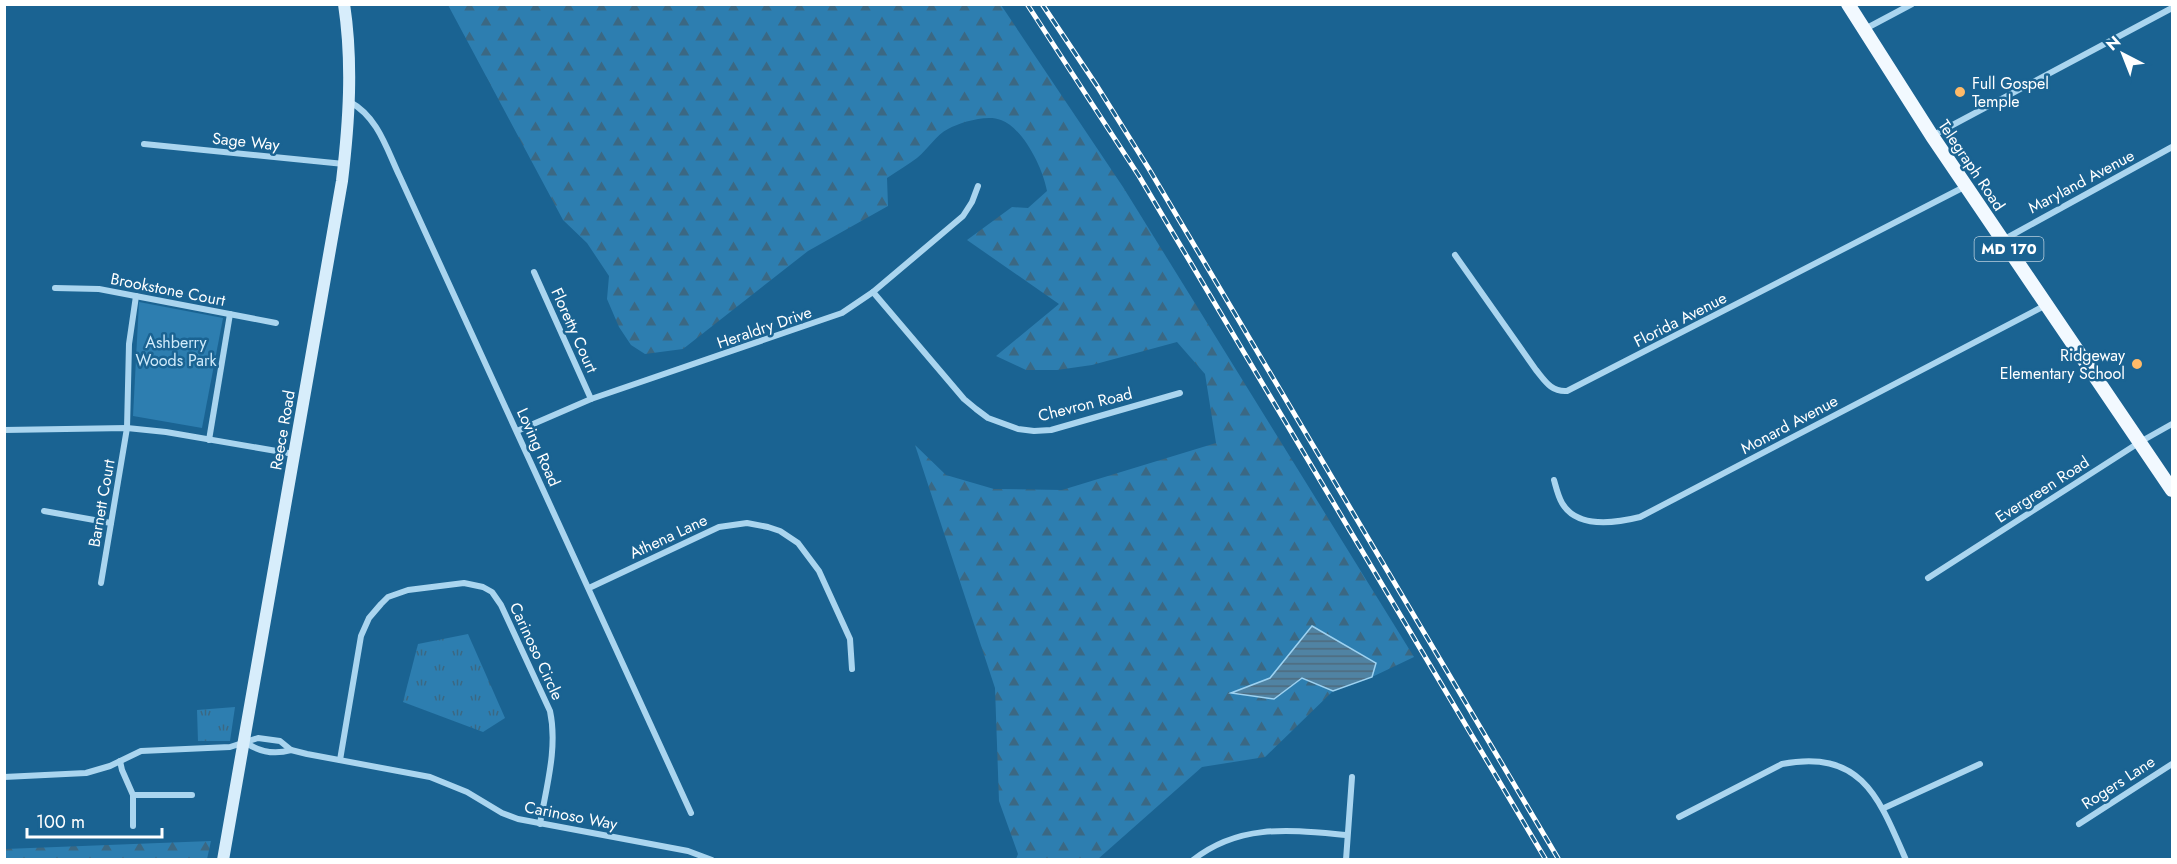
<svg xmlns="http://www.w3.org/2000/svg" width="2177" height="864" viewBox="0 0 2177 864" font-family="Jost,sans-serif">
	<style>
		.grass { fill: url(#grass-tufts) }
		.forest { fill: url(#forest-firs) }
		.green { fill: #2d7eb0 }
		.water { fill: url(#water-rules); stroke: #9dd2f1; stroke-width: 1.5 }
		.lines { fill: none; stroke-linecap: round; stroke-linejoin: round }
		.street { stroke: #aad5ef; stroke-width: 6 }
		.secondary { stroke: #d7edfb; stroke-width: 12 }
		.primary { stroke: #f2f9ff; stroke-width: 14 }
		.rail-casing { stroke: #fff; stroke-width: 5 }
		.rail { stroke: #1a6392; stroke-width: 3; stroke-dasharray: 9; stroke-linecap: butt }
		.poi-dot { fill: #ffba68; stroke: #1a6392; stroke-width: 2 }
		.labels { text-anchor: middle; stroke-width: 5; stroke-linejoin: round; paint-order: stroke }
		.shield { fill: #1a6392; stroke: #bad0de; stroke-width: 1.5 }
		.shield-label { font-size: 15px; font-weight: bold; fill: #fff }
		.poi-label { font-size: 16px; fill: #fff; stroke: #1a6392; text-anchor: start }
		.street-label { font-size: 16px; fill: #fff; stroke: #1a6392 }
		.park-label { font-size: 16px; fill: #d0ebfb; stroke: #1a6392 }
	</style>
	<defs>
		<pattern id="grass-tufts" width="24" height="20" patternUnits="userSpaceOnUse" patternTransform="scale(1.5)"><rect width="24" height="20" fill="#2d7eb0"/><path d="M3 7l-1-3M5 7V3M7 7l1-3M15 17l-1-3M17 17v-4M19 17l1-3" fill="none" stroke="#3b6883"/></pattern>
		<pattern id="forest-firs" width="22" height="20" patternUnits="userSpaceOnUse" patternTransform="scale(1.5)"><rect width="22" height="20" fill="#2d7eb0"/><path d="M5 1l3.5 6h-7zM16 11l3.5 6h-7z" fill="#3b6883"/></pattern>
		<pattern id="water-rules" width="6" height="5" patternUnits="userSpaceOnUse" patternTransform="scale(1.5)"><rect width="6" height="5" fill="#5083a3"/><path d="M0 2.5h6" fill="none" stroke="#4e6a7c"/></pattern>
	</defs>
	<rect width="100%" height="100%" fill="#1a6392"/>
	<!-- grass -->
	<g class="grass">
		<polygon points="468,634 505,718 483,732 403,702 418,644"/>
		<polygon points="235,707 230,741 198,741 197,710"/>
	</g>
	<!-- forest -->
	<g class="forest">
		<path d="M448 5H1001L1123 187 1414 657 1372 677 1375 662 1312 626 1270 678 1232 693 1274 699 1302 678 1333 691 1265 757 1202 767 1098 859H1016L1018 854 999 801 995 688 915 445 946 475 994 489 1062 490 1216 443 1205 374 1177 342 1092 365 1057 370H1026L996 356 1059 304 967 240 1012 207 1028 208 1047 191C1043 168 1023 128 1001 120 988 114 960 122 948 129 936 135 928 149 917 158 908 165 897 171 887 178L888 206 808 251 683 349 645 354 631 345 619 327 607 299 609 276 587 243 563 220Z"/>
		<polygon points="211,841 207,859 5,859 5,849"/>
	</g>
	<!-- green -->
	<polygon class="green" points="139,302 223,318 202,428 133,416"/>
	<!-- water -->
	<polygon class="water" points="1312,626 1376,663 1372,677 1333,691 1302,678 1274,699 1231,693 1270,678"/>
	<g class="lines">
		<!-- street -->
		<g class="street">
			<polyline points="1865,29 1912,4"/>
			<path d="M350 102C378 117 387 150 400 177L691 813"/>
			<polyline points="1932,136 2172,8"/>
			<polyline points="144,144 344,164"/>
			<polyline points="2003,240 2172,147"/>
			<path d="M1455 255 1536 370C1545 381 1551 392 1567 391L1966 186"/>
			<polyline points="534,272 591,399"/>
			<polyline points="55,288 99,289 276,323"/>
			<polyline points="873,292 964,399 976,409 988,418 1018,429 1034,431 1051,430 1180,393"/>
			<polyline points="4,430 127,428 166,432 294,454"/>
			<polyline points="517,431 591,399 842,313 873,292 963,216 972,202 978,186"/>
			<polyline points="209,440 230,314"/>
			<path d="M1554 480C1556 487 1558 496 1562 503 1577 529 1616 523 1640 517L2046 305"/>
			<polyline points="44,511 111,523"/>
			<polyline points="1928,578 2140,442 2172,424"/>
			<polyline points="101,583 127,428 129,344 136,296"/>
			<polyline points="589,588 719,527 747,523 768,527 780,531 798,543 819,571 850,639 852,669"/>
			<path d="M245 742C259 752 274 755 291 750"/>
			<path d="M340 760 361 636 369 618 381 604 388 597 408 590 464 583 483 587 492 592 501 605 550 711C558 748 546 788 540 824"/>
			<polyline points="120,761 122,770 133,795 192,795"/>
			<polyline points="4,777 86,773 110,766 141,751 230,747 258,738 280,741 291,750 307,754 430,777 467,792 502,813 518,819 688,851 712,860"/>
			<polyline points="1884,808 1980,764"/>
			<path d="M1679 817 1782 764C1862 749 1879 798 1906 860"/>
			<polyline points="2079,824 2172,764"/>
			<polyline points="133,826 133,795"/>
			<path d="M1193 860C1240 823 1291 830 1346 835"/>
			<polyline points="1346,860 1352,777"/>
		</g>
		<!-- secondary -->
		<path class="secondary" d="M223 860 342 181C349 122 353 63 344 4"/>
		<!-- primary -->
		<polyline class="primary" points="1848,4 1932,136 2172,490"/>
		<!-- rail casing -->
		<g class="rail-casing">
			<g id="rail">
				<polyline points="1027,4 1139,176 1546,860"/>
				<polyline points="1042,4 1097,86 1149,169 1559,860"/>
			</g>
		</g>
		<!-- rail -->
		<use href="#rail" class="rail"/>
	</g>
	<!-- markers -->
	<g class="poi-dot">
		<circle cx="1960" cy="92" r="6"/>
		<circle cx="2137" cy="364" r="6"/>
	</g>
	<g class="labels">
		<!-- shield labels -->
		<rect class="shield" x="1974.5" y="237" width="69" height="24" rx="4.5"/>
		<g class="shield-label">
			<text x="2009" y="254">MD 170</text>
		</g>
		<!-- poi labels -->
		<g class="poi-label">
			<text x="1972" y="89">Full Gospel<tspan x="1972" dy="18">Temple</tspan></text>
			<text x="2125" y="361" text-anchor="end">Ridgeway<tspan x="2125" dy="18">Elementary School</tspan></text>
		</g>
		<!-- street labels -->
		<g class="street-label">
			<text transform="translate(246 141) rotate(6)" y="6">Sage Way</text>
			<text transform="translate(1972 165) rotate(56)" y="6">Telegraph Road</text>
			<text transform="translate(2081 181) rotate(-28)" y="6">Maryland Avenue</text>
			<text transform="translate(168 289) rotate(11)" y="6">Brookstone Court</text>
			<text transform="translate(1680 319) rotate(-27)" y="6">Florida Avenue</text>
			<text transform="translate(764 327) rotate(-19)" y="6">Heraldry Drive</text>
			<text transform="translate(575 330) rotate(66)" y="6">Floretty Court</text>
			<text transform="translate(1085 404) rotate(-14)" y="6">Chevron Road</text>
			<text transform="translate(1789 424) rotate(-28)" y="6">Monard Avenue</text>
			<text transform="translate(282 430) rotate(-80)" y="6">Reece Road</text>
			<text transform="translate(539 447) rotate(66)" y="6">Loving Road</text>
			<text transform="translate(2042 489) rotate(-33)" y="6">Evergreen Road</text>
			<text transform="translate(101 503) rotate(-80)" y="6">Barnett Court</text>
			<text transform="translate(668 536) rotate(-25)" y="6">Athena Lane</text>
			<text transform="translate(537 651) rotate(65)" y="6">Carinoso Circle</text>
			<text transform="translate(2118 782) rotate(-33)" y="6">Rogers Lane</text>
			<text transform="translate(571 815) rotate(11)" y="6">Carinoso Way</text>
		</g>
		<!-- park labels -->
		<g class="park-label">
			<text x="176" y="348">Ashberry<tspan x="176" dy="18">Woods Park</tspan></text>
		</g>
	</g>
	<!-- border -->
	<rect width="2177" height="864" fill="none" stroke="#ffffff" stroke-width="12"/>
	<!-- north arrow -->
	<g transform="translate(2123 54) rotate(318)" stroke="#1a6392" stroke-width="4.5" paint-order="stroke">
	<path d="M0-4.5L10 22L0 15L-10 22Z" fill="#ffffff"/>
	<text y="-9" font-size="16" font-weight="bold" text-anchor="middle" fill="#ffffff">N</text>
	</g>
	<!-- scale -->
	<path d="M27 828v9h135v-9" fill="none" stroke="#ffffff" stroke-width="3"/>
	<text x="36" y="828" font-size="18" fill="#ffffff" stroke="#1a6392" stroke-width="4.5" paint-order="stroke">100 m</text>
</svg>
